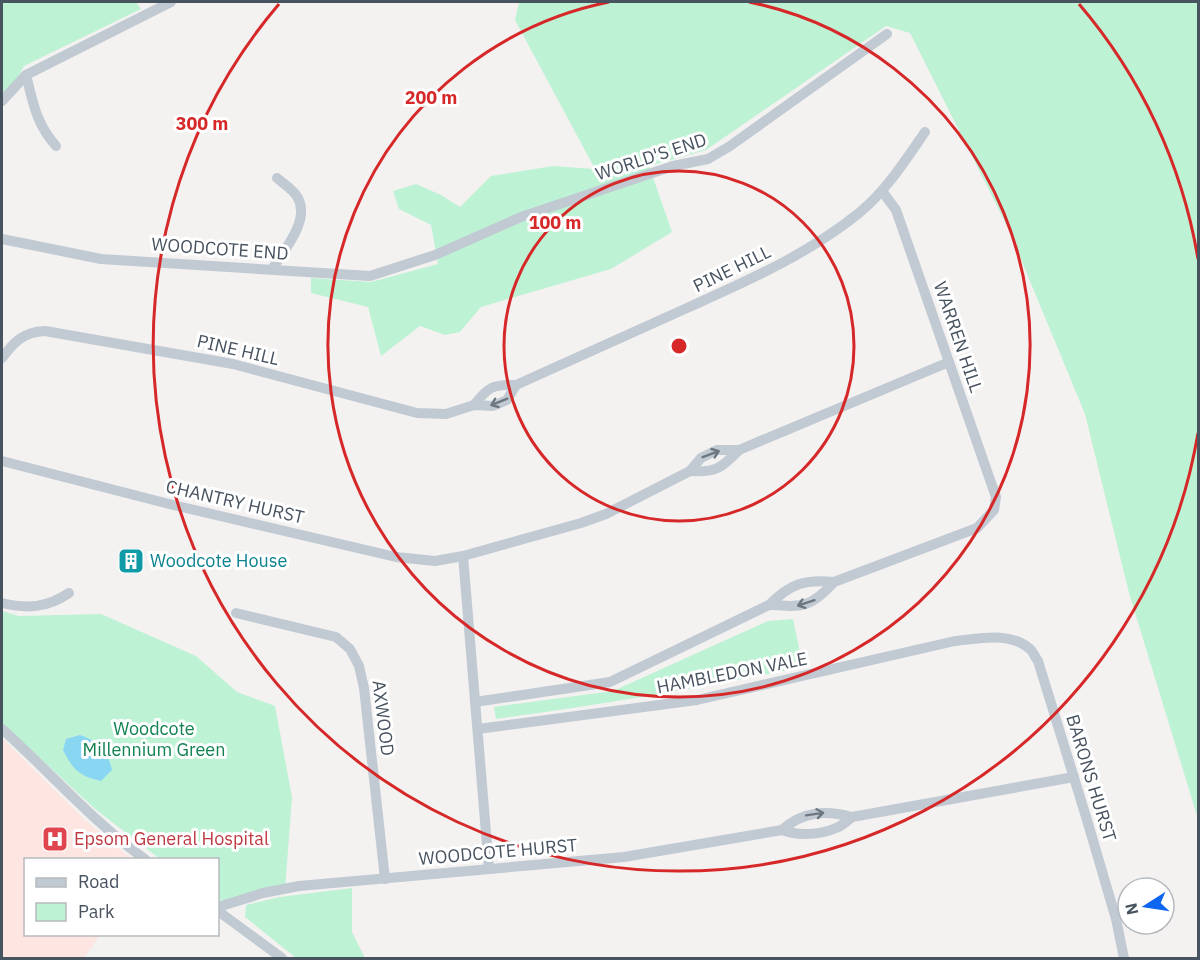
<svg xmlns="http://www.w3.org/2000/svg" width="1200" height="960" viewBox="0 0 1200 960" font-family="'IBM Plex Sans',sans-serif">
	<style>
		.medical { fill: #fde6e2 }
		.green { fill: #bef2d5 }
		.water { fill: #89d6f2 }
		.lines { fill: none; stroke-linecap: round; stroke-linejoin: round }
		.minor { stroke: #c1cad3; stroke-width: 10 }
		.oneway { stroke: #6c7782 }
		.ring { fill: none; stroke: #d62828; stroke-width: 3 }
		.labels { text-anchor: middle; stroke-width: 6; stroke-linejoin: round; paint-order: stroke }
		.street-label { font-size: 18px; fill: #485360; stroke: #fff }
		.culture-label { font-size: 18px; fill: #0d838f; stroke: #fff; text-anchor: start }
		.park-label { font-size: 18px; fill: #128250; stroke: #fff }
		.health-label { font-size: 18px; fill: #be3a42; stroke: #fff; text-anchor: start }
		.centre { fill: #d62828; stroke: #fff; stroke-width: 3 }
		.ring-label { font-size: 18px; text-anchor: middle; font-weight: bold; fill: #d62828; stroke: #fff; stroke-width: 6; stroke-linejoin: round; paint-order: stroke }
	</style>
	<rect width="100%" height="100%" fill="#f4f1f1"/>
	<!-- medical -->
	<polygon class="medical" points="2,738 84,819 132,859 26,860 26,934 100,935 84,958 2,958"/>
	<!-- green -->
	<g class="green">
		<polygon points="2,2 136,2 141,9 24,66 7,98 2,95"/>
		<polygon points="519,2 1198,2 1198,819 1129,593 1085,414 1008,228 910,33 886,26 706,150 649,166 672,232 611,269 481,307 460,332 445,335 420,326 381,356 368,307 311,293 311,278 371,282 438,264 431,225 399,209 393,191 416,184 441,195 460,207 491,176 553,166 595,169 515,20"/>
		<polygon points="2,611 19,616 101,614 196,656 237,692 275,706 292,797 285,890 218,901 218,860 160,859 95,809 2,723"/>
		<path d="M793 619 803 667C701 688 599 705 496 719L494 707 613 691 768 621Z"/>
		<polygon points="352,888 352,932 365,958 296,958 245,917 246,905 280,897"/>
	</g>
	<!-- water -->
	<path class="water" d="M80 735C100 742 107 750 112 770L101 781C79 776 73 770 63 750L66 739Z"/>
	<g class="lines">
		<!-- minor -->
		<g class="minor">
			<path d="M26 75C33 102 36 124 56 146"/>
			<polyline points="2,101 26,75 171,2"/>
			<polyline points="2,239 101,259 370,276 435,255 521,217 673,166 708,159 730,146 887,34"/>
			<path d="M273 268C284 250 310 221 298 198 294 190 284 184 277 178"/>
			<path d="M2 358C14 342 23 332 45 331L233 364 417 413 446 414 474 405 493 406 507 400 516 385"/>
			<path d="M474 405C488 387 493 384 516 385 573 359 630 334 687 308 747 281 807 255 859 213 886 191 905 161 925 132"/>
			<polyline points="2,461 173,505 396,557 435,561 463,556 581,523 606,514 690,471 701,458 717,450 739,450 949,362"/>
			<path d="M690 471C715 473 722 468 739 450"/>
			<polyline points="463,556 489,869"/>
			<path d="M2 603C27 609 47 608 69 593"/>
			<path d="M769 605C802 607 811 608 834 582"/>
			<polyline points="236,613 336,637 350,649 359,666 364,688 385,879"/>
			<path d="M475 702 610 682 769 605C790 584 804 579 834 582L977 528 994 510 996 497 896 210 882 191"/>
			<path d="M2 729C50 772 93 822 146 860"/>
			<path d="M478 729 697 700 955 641C978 639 1010 631 1030 649 1033 652 1035 657 1038 661L1087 820 1116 919 1124 958"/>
			<path d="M782 830C803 811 826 810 852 817"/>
			<path d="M218 907 263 893 299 886 624 857 782 830C798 836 820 835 836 828 842 826 847 821 852 817L1074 777"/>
			<polyline points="218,911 282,958"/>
		</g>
	</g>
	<!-- one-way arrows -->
	<defs><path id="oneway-shaft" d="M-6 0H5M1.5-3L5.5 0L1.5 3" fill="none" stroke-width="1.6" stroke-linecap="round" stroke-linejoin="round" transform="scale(1.5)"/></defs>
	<g class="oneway">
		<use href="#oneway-shaft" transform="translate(499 402) rotate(158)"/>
		<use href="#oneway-shaft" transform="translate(711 454) rotate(-21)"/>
		<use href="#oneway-shaft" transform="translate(806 603) rotate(162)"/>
		<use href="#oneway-shaft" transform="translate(815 814) rotate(-9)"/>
	</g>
	<!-- distance rings -->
	<g class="ring">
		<circle cx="679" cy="346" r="175"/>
		<path d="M749 2A351 351 0 1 1 609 2"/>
		<path d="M1198 433A526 526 0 1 1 279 4M1079 4A526 526 0 0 1 1198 259"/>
	</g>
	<!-- icons -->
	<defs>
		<g id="building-square" transform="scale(1.35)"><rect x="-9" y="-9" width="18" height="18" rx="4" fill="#0f9aa8" stroke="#fff"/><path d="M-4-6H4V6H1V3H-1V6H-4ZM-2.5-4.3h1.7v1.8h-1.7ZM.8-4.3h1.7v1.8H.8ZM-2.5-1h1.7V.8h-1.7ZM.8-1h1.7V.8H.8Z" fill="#fff"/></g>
		<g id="hospital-square" transform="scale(1.35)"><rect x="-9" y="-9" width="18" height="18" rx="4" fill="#e0444e" stroke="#fff"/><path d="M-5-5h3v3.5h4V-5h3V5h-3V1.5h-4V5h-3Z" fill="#fff"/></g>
	</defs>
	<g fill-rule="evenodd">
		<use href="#building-square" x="131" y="561"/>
		<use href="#hospital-square" x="55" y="839"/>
	</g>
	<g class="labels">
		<!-- street labels -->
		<g class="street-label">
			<text transform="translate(651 157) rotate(-18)" y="6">WORLD'S END</text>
			<text transform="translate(220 249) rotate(4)" y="6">WOODCOTE END</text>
			<text transform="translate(732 269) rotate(-26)" y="6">PINE HILL</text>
			<text transform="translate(958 337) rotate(71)" y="6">WARREN HILL</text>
			<text transform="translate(238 350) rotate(13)" y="6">PINE HILL</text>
			<text transform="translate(235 502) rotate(13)" y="6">CHANTRY HURST</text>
			<text transform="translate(732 673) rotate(-11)" y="6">HAMBLEDON VALE</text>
			<text transform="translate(383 718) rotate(83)" y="6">AXWOOD</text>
			<text transform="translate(1091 778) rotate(73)" y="6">BARONS HURST</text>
			<text transform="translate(498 852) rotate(-5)" y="6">WOODCOTE HURST</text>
		</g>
		<!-- culture labels -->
		<g class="culture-label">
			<text x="150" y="567">Woodcote House</text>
		</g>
		<!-- park labels -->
		<g class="park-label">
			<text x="154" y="735">Woodcote<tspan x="154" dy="21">Millennium Green</tspan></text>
		</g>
		<!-- health labels -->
		<g class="health-label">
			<text x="74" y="845">Epsom General Hospital</text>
		</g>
	</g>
	<circle cx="679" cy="346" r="9" class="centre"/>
	<g class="ring-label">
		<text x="431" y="104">200 m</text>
		<text x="202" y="130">300 m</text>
		<text x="555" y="229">100 m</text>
	</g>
	<!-- border -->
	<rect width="1200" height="960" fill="none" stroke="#485360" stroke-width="6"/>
	<!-- legend -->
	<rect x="24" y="858" width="195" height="78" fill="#ffffff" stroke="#b6babf" stroke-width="1.5"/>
	<rect x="36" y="878" width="30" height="9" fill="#c1cad3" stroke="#b6babf" stroke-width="1.5"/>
	<text x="78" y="888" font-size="18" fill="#485360">Road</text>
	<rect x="36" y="903" width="30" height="18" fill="#bef2d5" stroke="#b6babf" stroke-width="1.5"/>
	<text x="78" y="918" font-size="18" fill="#485360">Park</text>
	<!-- north arrow -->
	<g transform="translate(1146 906) rotate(258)"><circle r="28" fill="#ffffff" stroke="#b6babf" stroke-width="1.5"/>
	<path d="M0-4.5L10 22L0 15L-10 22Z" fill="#0e65f0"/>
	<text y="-9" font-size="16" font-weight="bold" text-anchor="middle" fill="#485360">N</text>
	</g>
</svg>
